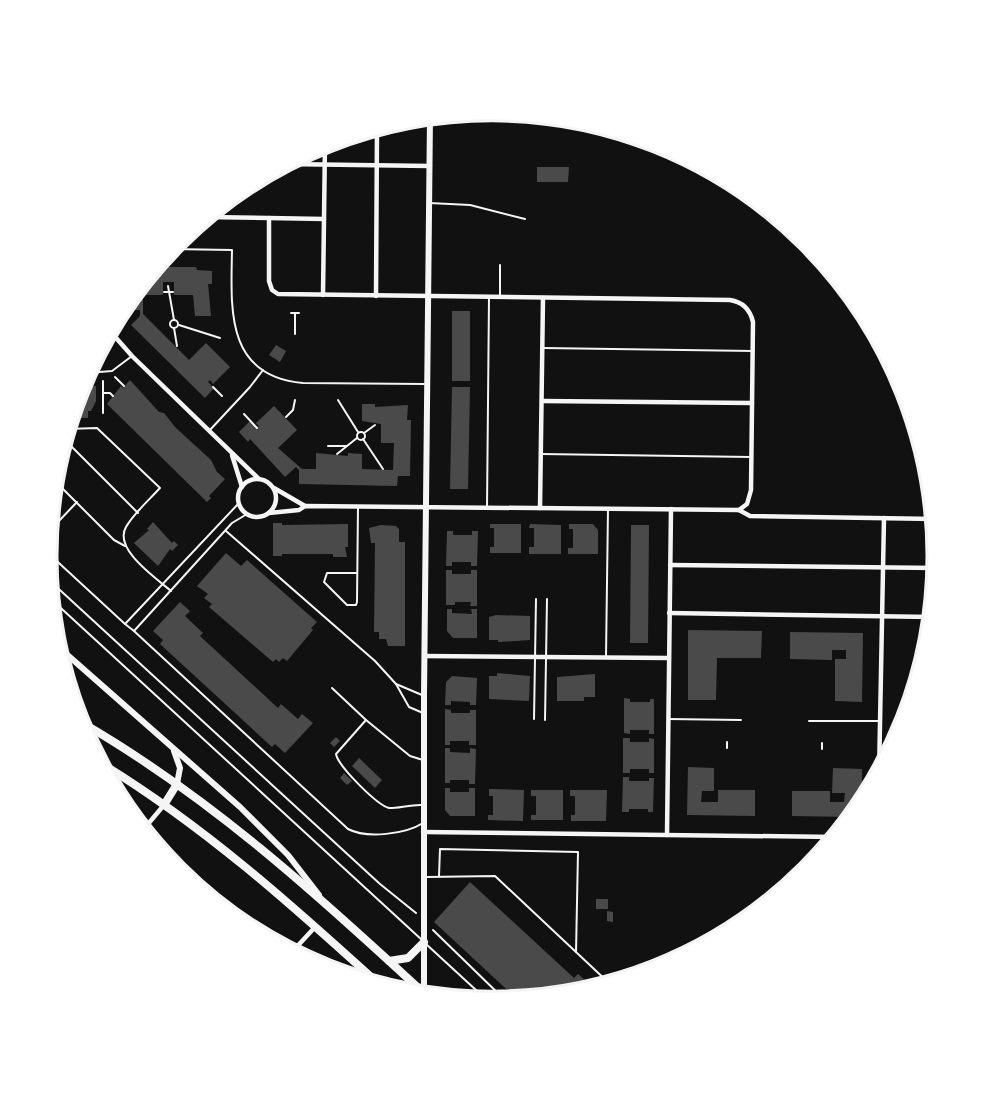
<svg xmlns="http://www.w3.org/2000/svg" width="985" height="1112" viewBox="0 0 985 1112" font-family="Roboto,sans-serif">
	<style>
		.building { fill: #4a4a4a }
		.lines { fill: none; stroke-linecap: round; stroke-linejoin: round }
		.path { stroke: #f5f5f5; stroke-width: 2 }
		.service { stroke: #f5f5f5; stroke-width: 2 }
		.minor { stroke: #f5f5f5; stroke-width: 4.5 }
		.tertiary { stroke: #f5f5f5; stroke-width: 6 }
		.trunk { stroke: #f5f5f5; stroke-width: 8 }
		.rim { fill: none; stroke: #f5f5f5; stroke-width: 3 }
	</style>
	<rect width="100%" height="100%" fill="#111"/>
	<!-- building -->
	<g class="building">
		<polygon points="537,167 569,167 568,182 537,182"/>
		<polygon points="155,267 196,267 197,270 212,271 212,284 208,284 211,316 195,316 193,295 174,295 174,282 163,282 163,295 143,295 143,314 189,360 206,343 230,367 213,384 210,380 208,382 214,388 205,398 131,325 140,316 140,310 125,310 124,305"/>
		<rect x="452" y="311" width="18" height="70"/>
		<polygon points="276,345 286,351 280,362 269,355"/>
		<polygon points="130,380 159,412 164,413 175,427 211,460 217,472 225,479 209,496 211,498 207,502 107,404 121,386 123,388"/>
		<polygon points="96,386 96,401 91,411 88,411 88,418 80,418 80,414 72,414 80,387"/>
		<polygon points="452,387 470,387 468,489 450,489"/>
		<polygon points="362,404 375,404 375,407 408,405 407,420 411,420 410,476 398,476 397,486 299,484 299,470 296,467 285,477 250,439 248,442 239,432 250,421 257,428 259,426 256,423 274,406 297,430 278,448 302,469 316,469 316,453 348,456 348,453 362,454 362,469 393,470 394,443 381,443 381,424 362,421"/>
		<polygon points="153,522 172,543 174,541 178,545 172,551 170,549 158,566 134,543 149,530 147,529"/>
		<polygon points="273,523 282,523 282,525 348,524 348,547 345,547 347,557 333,557 333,554 282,554 282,556 273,556"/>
		<polygon points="490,524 521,524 521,553 490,553 490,547 494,547 494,528 490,528"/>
		<polygon points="530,524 561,525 561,554 529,554 529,547 534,547 534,528 529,528"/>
		<polygon points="569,524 593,524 598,530 598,554 568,554 568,548 573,548 573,529 569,529"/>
		<polygon points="381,525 396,526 399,529 399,542 405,542 405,646 388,646 386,639 379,639 379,632 374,632 375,543 371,543 369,528"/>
		<polygon points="631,525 649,525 648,643 630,643"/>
		<polygon points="447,531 453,531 453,535 472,535 472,531 478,531 477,566 471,566 471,562 452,562 452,566 446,566"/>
		<polygon points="226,553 241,566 247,560 317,622 311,628 313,630 287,661 283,658 279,662 276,659 273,662 209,607 212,604 204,598 208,594 197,586"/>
		<polygon points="446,570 452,570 452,574 471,574 471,570 477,570 477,606 470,606 471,602 455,602 455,605 446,605"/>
		<polygon points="180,602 190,611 185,616 203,633 200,636 278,708 281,704 298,719 302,714 313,723 285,753 275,744 272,747 160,644 163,640 153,631"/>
		<polygon points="447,609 452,609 452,613 472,614 471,609 477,609 477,638 453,638 447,631"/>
		<polygon points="496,615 530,616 530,640 498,642 498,640 489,640 489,617"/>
		<polygon points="688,630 762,631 761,658 717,658 716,700 688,700"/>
		<polygon points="790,632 863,633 862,702 835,701 835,659 846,659 846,650 832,650 832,660 790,659"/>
		<polygon points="497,673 530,676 529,701 489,699 489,676 497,676"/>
		<polygon points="595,674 595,697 584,697 584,701 557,701 557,677"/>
		<polygon points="452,676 477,678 476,705 470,705 470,702 451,701 451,705 445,705 446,682"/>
		<polygon points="624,698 630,699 630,702 650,702 650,699 654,699 654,734 649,734 649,730 630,730 630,734 624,733"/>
		<polygon points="445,709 451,710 451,713 470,713 470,710 476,710 476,745 469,745 469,741 450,741 450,745 445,745"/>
		<polygon points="336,737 340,741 334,747 330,743"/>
		<polygon points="623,738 630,738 630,742 649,742 649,738 654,739 654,773 649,773 649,769 630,769 630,773 623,773"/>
		<polygon points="445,748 450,748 450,752 470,753 470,748 476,749 475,784 469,784 469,780 450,780 450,783 445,783"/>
		<polygon points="359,758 382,780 375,788 352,766"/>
		<polygon points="688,767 714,768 714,791 702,791 701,802 718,802 718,790 755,790 755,816 687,815"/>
		<polygon points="833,768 862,769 862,806 852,817 792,816 792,791 830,791 830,802 844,802 845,793 832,793"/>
		<polygon points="344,773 352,781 347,785 340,778"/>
		<polygon points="623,777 629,777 629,781 649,781 649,778 654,778 653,812 648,812 648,809 629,809 629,812 622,812"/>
		<polygon points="445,788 450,788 450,792 469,792 469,788 475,788 475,816 450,816 445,810"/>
		<polygon points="489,789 524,790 523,821 488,820 488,815 493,815 493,796 489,796"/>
		<polygon points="531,790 563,790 563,820 531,820 531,815 536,815 536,796 531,796"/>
		<polygon points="570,790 607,790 606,821 571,821 571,815 575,815 575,796 570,796"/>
		<polygon points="117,796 135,810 130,814 121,803"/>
		<polygon points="470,882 574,978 578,974 595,989 579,993 530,998 522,992 516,998 434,922"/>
		<rect x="596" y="899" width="12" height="10"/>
		<polygon points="607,911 613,912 613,922 607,921"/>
	</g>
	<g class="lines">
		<!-- path -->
		<g class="path">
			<polyline points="168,286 174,320"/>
			<polyline points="164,292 173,292"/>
			<polyline points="291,313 299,313"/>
			<circle cx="174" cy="324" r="4"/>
			<polyline points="179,325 220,338"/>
			<polyline points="174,328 177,346"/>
			<polyline points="295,334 295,313"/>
			<polyline points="115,377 124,386"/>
			<polyline points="213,387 222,396"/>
			<polyline points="103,393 110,393 113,396"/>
			<polyline points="338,400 358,432"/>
			<polyline points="103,413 103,381"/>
			<polyline points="244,414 257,428"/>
			<polyline points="286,417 293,410 295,400"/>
			<circle cx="361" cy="436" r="4"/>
			<polyline points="364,433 375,425"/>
			<polyline points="363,439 383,469"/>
			<polyline points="328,446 347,446"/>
			<polyline points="337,454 357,438"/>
			<polyline points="49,580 380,884 416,913"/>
			<polyline points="727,748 727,742"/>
			<polyline points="822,749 822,743"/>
			<polyline points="433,930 506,1001"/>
		</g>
		<!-- service -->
		<g class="service">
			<polyline points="429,203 470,205 525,219"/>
			<path d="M170 249 232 250C231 309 225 376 303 383L424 384"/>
			<polyline points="500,295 500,265"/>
			<polyline points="543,348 753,351"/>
			<polyline points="87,373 112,371 132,356"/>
			<path d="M67 429 97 428 160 488C149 500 134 513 126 527 113 549 156 578 171 591"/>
			<polyline points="209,431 250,387 263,370"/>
			<polyline points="64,439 138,513"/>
			<polyline points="541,454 751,457"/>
			<polyline points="54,480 114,540 125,546"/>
			<polyline points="487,507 489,297"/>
			<path d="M247 514 232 523 134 631 348 829C367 839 406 834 423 823"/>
			<polyline points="50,516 57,523 77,502"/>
			<polyline points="226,531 375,661 396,684 422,695"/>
			<polyline points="47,552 125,624 239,503"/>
			<polyline points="357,573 327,573 324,582 347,605 356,605 357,602 358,506"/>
			<polyline points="51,599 422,940"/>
			<polyline points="125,624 134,631"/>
			<polyline points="606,656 608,509"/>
			<polyline points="396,684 409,707 423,713"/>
			<polyline points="332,688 366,720"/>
			<polyline points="534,719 536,599"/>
			<polyline points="668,719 741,720"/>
			<polyline points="545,720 547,599"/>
			<polyline points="809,721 878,721"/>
			<path d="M422 805C414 804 394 809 389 808 377 805 338 766 336 754L366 720 410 756 423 760"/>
			<polyline points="439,876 440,849 578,852 576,952"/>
			<polyline points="427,877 495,876 610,984"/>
			<polyline points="426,944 489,1002"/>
		</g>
		<!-- minor -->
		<g class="minor">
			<polyline points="284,164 430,166"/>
			<polyline points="205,217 324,219"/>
			<path d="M269 218V281L272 290 278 294 730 300C743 302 750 309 753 322L751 490 747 504 739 510"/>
			<polyline points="323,295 325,143"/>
			<polyline points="376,296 377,127"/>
			<polyline points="110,331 132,356 259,479"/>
			<polyline points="542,401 752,403"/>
			<polyline points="232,455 242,487"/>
			<circle cx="257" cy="498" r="19"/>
			<polyline points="274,488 305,506"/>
			<polyline points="540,508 543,298"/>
			<polyline points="269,513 299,510 305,506 739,510 750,516 935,519"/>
			<polyline points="670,565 937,568"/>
			<polyline points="669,613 932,617"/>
			<polyline points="424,656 669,658"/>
			<polyline points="879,775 884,518"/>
			<polyline points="143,830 164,805"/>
			<polyline points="423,832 836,837"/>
			<polyline points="667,835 671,509"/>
			<polyline points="292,952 316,926"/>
		</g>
		<!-- tertiary -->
		<g class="tertiary">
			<polyline points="55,644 240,807 288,855 319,895"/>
			<polyline points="174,751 180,768 177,784"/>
			<polyline points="424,995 424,696 430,116"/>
		</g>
		<!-- trunk -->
		<g class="trunk">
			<path d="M79 721C208 795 318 895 427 996"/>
			<path d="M99 762C203 825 292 905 381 986"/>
			<polyline points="164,805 177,784"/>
			<polyline points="389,961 408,958 424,942"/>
		</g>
	</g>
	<!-- crop -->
	<path d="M0 0H985V1112H0ZM57 556a435 435 0 1 1 870 0a435 435 0 1 1-870 0Z" fill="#fff" fill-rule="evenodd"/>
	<path class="rim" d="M57 556a435 435 0 1 1 870 0a435 435 0 1 1-870 0Z"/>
</svg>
